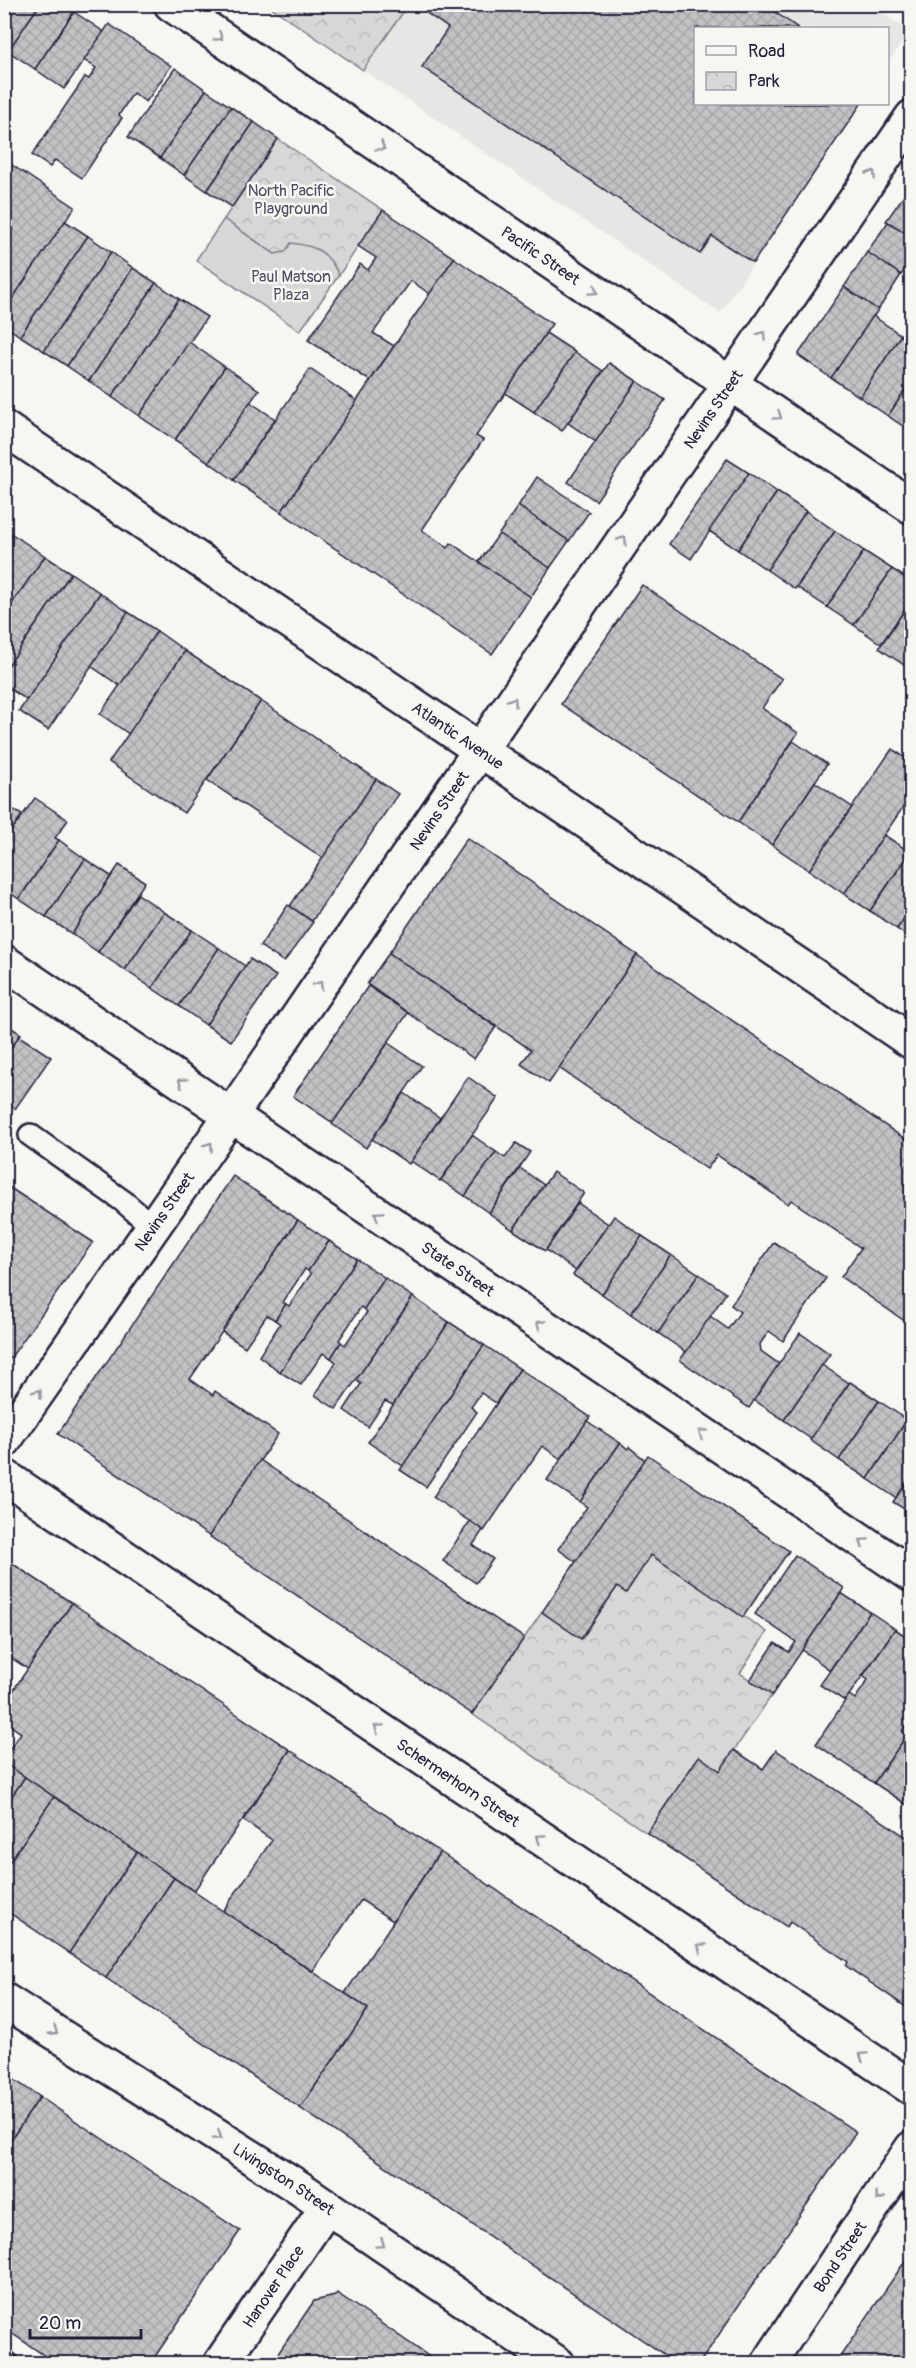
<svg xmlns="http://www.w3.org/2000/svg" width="916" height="2368" viewBox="0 0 916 2368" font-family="Pangolin,sans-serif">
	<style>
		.built { fill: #e6e6e4 }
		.green { fill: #d7d7d7; stroke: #7c7c89; stroke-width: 1.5 }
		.park { fill: url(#park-crowns); stroke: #7c7c89; stroke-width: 1.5 }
		.building { fill: url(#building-cross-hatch); stroke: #22223b; stroke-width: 1.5 }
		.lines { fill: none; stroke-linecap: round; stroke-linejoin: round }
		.lane-casing { stroke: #22223b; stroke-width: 26 }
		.street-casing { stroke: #22223b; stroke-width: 38 }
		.secondary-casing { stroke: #22223b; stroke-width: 38 }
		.primary-casing { stroke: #22223b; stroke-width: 38 }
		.lane { stroke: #f6f6f2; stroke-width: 21 }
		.street { stroke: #f6f6f2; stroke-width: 33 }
		.secondary { stroke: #f6f6f2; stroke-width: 33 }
		.primary { stroke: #f6f6f2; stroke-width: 33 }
		.oneway { stroke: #9797a0 }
		.labels { text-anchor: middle; stroke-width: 5; stroke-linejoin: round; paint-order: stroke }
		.park-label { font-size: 16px; fill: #4f4f62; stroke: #f6f6f2 }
		.street-label { font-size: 16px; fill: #22223b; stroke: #f6f6f2 }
	</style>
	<defs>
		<pattern id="park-crowns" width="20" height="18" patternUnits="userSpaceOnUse" patternTransform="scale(1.5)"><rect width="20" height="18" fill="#d7d7d7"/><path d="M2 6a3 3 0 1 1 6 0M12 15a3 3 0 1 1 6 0" fill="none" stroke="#b8b8b9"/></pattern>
		<pattern id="building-cross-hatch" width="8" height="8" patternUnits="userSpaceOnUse" patternTransform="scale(1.5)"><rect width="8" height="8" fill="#c2c2c4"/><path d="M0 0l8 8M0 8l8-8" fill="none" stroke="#a6a6a9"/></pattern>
	</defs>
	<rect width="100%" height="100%" fill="#f6f6f2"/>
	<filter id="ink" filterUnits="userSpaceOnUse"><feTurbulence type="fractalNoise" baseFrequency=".0167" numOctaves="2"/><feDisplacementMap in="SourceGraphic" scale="12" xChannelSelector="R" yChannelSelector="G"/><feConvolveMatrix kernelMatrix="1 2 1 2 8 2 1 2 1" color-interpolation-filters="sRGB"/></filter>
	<g filter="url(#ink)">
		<!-- built -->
		<polygon class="built" points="870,4 909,31 888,63 888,28 696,28 696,104 861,104 720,313 268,5"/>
		<!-- green -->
		<polygon class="green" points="224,219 275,254 291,243 311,245 330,258 339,275 300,331 196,260"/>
		<!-- park -->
		<g class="park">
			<polygon points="268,5 408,5 363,70"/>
			<path d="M278 139 383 210 339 275C327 251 317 246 291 243L285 252 275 254 224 219Z"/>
			<polygon points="651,1555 767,1632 740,1673 772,1695 720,1771 699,1757 647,1833 472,1714 542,1612 582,1639 617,1587"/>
		</g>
		<!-- building -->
		<g class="building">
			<polygon points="4,4 40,4 8,51 4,49"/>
			<polygon points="40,4 63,4 74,12 35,69 8,51"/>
			<polygon points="430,4 763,4 798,28 696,28 696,104 861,104 753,263 712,236 700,254 422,67 448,28 425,12"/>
			<polygon points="74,12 104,32 64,89 35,69"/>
			<polygon points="109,24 171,66 146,102 133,93 119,115 122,118 82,178 55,160 50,167 32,155 85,77 89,79 96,68 84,60"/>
			<polygon points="175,68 206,90 160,158 128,137"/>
			<polygon points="206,90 231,107 184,175 160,158"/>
			<polygon points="231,107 254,122 207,191 184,175"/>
			<polygon points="254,122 278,139 232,207 207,191"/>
			<polygon points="12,165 75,207 4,311 4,176"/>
			<polygon points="907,191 912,194 912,237 886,221"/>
			<polygon points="383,210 454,258 430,294 411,281 373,333 394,346 370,381 308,340 360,264 368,270 376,258 358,246"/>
			<polygon points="65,221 88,236 20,336 4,325 4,311"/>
			<polygon points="888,222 912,237 912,260 901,275 867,252"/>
			<polygon points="88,236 111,252 44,351 20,336"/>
			<polygon points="111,252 133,268 67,366 44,351"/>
			<polygon points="867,252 901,275 878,310 844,287"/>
			<polygon points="454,258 552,324 476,436 483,440 422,530 448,548 451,543 531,597 492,654 281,512"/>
			<polygon points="133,268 156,283 89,381 67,366"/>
			<polygon points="156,283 179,299 112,397 89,381"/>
			<polygon points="844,287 878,310 831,378 798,355"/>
			<polygon points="179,299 207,317 139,416 112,397"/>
			<polygon points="873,316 901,335 860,397 831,378"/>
			<polygon points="905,329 912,333 912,380 888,416 860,397"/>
			<polygon points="546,333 575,352 534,412 505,393"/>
			<polygon points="189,342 225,367 175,440 139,416"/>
			<polygon points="575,352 603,371 562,431 534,412"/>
			<polygon points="609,363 637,381 596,442 568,423"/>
			<polygon points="225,367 259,390 209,462 175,440"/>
			<polygon points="310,369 357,401 281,512 234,480"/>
			<polygon points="912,380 912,432 888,416"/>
			<polygon points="637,381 665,400 596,501 568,482"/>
			<polygon points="250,402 275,419 234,480 209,462"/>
			<polygon points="727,459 749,473 691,559 669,544"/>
			<polygon points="749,473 777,492 738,550 709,531"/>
			<polygon points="537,477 589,512 569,541 518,506"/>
			<polygon points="777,492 806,511 767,570 738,550"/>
			<polygon points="518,506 569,541 550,568 499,534"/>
			<polygon points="806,511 835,531 795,589 767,570"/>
			<polygon points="835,531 864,551 827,607 797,587"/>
			<polygon points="12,534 45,556 4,615 4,544"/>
			<polygon points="499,534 550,568 531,597 479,562"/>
			<polygon points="864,551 892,569 854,625 827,607"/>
			<polygon points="45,556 71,573 4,672 4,615"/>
			<polygon points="892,569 912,582 912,599 881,644 854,625"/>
			<polygon points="71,573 100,593 27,700 4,685 4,672"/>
			<polygon points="642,585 782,679 762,708 798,733 738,822 561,704"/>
			<polygon points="100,593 128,612 48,730 19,711"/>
			<polygon points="912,599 912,660 907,667 879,648"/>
			<polygon points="128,612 157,631 120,686 91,666"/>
			<polygon points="157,631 185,651 129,734 100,714"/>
			<polygon points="185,651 261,701 184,813 109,762"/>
			<polygon points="261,701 376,779 323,858 207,780"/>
			<polygon points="793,741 827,764 772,845 738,822"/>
			<polygon points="892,749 912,762 912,794 844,894 809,870"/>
			<polygon points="376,779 398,794 312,921 290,906"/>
			<polygon points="815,782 852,807 809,870 772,845"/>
			<polygon points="35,798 68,820 55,838 59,840 19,899 4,889 4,841"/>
			<polygon points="4,804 22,815 4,841"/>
			<polygon points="884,835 910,852 870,911 844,894"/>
			<polygon points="467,838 637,955 549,1083 521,1064 531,1050 389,953"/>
			<polygon points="59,840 85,859 46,917 19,899"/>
			<polygon points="912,850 912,907 897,929 870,911"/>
			<polygon points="85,859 111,876 72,934 46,917"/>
			<polygon points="119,865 145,882 98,952 72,934"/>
			<polygon points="138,894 164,912 125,970 98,952"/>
			<polygon points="288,905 313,922 284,962 260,946"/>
			<polygon points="912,907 912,939 897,929"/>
			<polygon points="164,912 192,930 152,988 125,970"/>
			<polygon points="192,930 219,948 179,1006 152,988"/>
			<polygon points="219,948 245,966 206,1025 179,1006"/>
			<polygon points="389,953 496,1027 474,1059 367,984"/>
			<polygon points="637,955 912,1144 912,1320 909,1324 841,1277 861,1248 791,1200 788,1204 717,1155 707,1169 559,1068"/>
			<polygon points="250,959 276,976 231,1041 206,1025"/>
			<polygon points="368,986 408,1013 333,1123 293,1096"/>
			<polygon points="4,1023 21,1034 4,1058"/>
			<polygon points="19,1036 51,1057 15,1109 8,1103 4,1108 4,1058"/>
			<polygon points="388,1043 422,1066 366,1148 332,1124"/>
			<polygon points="468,1077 498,1098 440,1181 411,1161"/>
			<polygon points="404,1093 440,1118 409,1164 372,1139"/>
			<polygon points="472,1135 496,1152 465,1196 441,1180"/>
			<polygon points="516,1143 530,1152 489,1213 465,1196 496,1152 505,1158"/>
			<polygon points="520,1168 544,1185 513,1230 489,1213"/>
			<polygon points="553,1172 584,1193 545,1251 513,1230"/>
			<polygon points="233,1176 298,1220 190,1379 213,1395 215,1391 278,1434 209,1536 58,1434"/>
			<polygon points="4,1184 93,1242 4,1367"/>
			<polygon points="578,1203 608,1224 576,1271 546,1250"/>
			<polygon points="614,1216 642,1236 602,1294 573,1275"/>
			<polygon points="298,1220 329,1241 308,1271 305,1269 283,1302 286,1304 275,1320 267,1315 245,1347 222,1332"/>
			<polygon points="642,1236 671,1255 631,1314 602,1294"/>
			<polygon points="329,1241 357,1259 280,1372 259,1356 280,1324 275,1320 286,1304 289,1306 311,1274 308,1271"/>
			<polygon points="774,1242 826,1278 783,1341 769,1331 760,1344 761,1351 779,1364 749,1408 680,1360 710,1316 728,1329 740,1312 731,1305"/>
			<polygon points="671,1255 699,1274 658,1333 631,1314"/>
			<polygon points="357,1259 385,1278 364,1309 361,1307 339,1340 341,1342 331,1358 323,1353 301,1385 280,1372"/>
			<polygon points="699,1274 726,1293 686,1352 658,1333"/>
			<polygon points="385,1278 413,1297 336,1409 315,1395 336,1362 331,1358 341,1342 345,1345 367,1312 364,1309"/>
			<polygon points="413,1297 449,1322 393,1405 385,1401 368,1427 344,1410 361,1384 356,1380"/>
			<polygon points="449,1322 484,1345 403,1466 368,1442"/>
			<polygon points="800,1333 830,1354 784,1420 754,1400"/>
			<polygon points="484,1345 520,1369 496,1403 481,1393 471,1407 477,1412 426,1487 400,1470"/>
			<polygon points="822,1365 849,1383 811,1439 784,1420"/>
			<polygon points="520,1369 590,1417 561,1459 542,1446 484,1531 433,1497"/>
			<polygon points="850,1382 879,1401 839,1460 810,1440"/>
			<polygon points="879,1401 907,1420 868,1479 839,1460"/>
			<polygon points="907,1420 912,1423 912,1475 896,1498 868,1479"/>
			<polygon points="587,1421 620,1443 580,1502 547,1480"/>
			<polygon points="620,1443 628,1449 629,1447 645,1460 576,1562 558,1549 587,1507 580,1502"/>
			<polygon points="648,1455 789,1551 743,1617 651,1555 626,1593 617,1587 581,1639 542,1612"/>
			<polygon points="260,1460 524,1638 472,1714 209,1536"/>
			<polygon points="912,1475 912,1514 893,1502"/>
			<polygon points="470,1521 483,1530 473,1545 493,1559 476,1583 443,1561"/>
			<polygon points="795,1555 844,1588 772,1695 750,1680 775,1643 789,1652 796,1642 755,1614"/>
			<polygon points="4,1558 72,1603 28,1669 4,1653"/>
			<polygon points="841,1593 870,1612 830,1670 802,1650"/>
			<polygon points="72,1603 290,1750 194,1891 4,1763 4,1757 21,1733 4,1721 4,1704"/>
			<polygon points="870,1612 895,1629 845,1701 820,1685"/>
			<polygon points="895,1629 912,1640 912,1718 902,1731 907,1735 874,1783 816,1744 849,1695 855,1699 868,1680 863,1676"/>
			<polygon points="907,1735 912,1737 912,1808 874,1783"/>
			<polygon points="290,1750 440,1852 393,1921 361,1900 313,1971 223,1911 272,1840 243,1820"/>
			<polygon points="734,1750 763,1769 776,1750 912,1841 912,2011 846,1966 848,1962 790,1922 787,1927 647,1833 699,1756 720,1771"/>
			<polygon points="4,1763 25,1777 4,1808"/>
			<polygon points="25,1777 54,1797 4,1870 4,1808"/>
			<polygon points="54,1797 137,1852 69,1953 4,1909 4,1870"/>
			<polygon points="137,1852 174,1878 106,1978 69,1953"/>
			<polygon points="440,1852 856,2132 699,2364 678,2364 300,2108 368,2009 345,1993"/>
			<polygon points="174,1878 368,2009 300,2108 106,1978"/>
			<polygon points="13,2079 40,2097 4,2150 4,2092"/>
			<polygon points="40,2097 240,2231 150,2364 57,2364 4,2328 4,2150"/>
			<polygon points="912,2251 912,2364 835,2364"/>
			<polygon points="337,2293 440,2364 271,2364 314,2301 335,2296"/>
		</g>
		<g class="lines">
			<!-- lane casing -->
			<g class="lane-casing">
				<g id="lane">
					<polyline points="30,1135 123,1201 153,1227"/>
					<polyline points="4,2361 8,2364"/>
				</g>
			</g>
			<!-- street casing -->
			<g class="street-casing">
				<g id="street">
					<path id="s1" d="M171 4 912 507"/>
					<path id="s2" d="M4 962 912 1575"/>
					<path id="s3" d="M4 1441 231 1115 912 117"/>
					<path id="s4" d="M4 2000 298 2187 558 2364"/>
					<path id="s5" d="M220 2364 327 2207"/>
					<path id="s6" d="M768 2364 912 2148"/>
				</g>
			</g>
			<!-- secondary casing -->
			<g class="secondary-casing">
				<g id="secondary">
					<path id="s7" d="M4 1476 912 2088"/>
				</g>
			</g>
			<!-- primary casing -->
			<g class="primary-casing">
				<g id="primary">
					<path id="s8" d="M4 428 912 1042"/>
				</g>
			</g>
			<!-- lane -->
			<use href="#lane" class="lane"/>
			<!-- street -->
			<use href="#street" class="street"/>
			<!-- secondary -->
			<use href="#secondary" class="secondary"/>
			<!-- primary -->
			<use href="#primary" class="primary"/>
		</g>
		<!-- one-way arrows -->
		<defs><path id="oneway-chevron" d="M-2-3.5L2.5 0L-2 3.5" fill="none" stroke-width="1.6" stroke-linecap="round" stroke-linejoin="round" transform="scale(1.5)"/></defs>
		<g class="oneway">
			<use href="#oneway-chevron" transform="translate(219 37) rotate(34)"/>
			<use href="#oneway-chevron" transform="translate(381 147) rotate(34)"/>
			<use href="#oneway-chevron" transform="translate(872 174) rotate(-56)"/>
			<use href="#oneway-chevron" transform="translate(594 291) rotate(34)"/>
			<use href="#oneway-chevron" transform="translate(762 335) rotate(-56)"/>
			<use href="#oneway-chevron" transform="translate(778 416) rotate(34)"/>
			<use href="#oneway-chevron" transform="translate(623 540) rotate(-56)"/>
			<use href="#oneway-chevron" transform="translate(513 701) rotate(-56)"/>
			<use href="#oneway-chevron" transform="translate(319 985) rotate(-56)"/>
			<use href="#oneway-chevron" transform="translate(182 1082) rotate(-146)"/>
			<use href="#oneway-chevron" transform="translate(209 1146) rotate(-55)"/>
			<use href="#oneway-chevron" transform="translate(378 1215) rotate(-146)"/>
			<use href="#oneway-chevron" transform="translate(540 1324) rotate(-146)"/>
			<use href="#oneway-chevron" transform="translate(38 1393) rotate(-55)"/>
			<use href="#oneway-chevron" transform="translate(702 1433) rotate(-146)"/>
			<use href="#oneway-chevron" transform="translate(863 1542) rotate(-146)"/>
			<use href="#oneway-chevron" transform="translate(378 1728) rotate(-146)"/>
			<use href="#oneway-chevron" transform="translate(540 1838) rotate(-146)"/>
			<use href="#oneway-chevron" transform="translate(701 1947) rotate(-146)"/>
			<use href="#oneway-chevron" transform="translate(54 2031) rotate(33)"/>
			<use href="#oneway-chevron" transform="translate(863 2056) rotate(-146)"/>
			<use href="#oneway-chevron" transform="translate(218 2136) rotate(33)"/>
			<use href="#oneway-chevron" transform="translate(879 2197) rotate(124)"/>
			<use href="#oneway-chevron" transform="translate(381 2244) rotate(34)"/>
		</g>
	</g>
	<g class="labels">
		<!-- park labels -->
		<g class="park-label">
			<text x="291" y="196">North Pacific<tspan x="291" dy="18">Playground</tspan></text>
			<text x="291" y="282">Paul Matson<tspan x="291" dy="18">Plaza</tspan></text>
		</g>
		<!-- street labels -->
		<g class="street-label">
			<text dy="6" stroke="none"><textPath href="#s1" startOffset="447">Pacific Street</textPath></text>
			<text dy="6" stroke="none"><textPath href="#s3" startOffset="1252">Nevins Street</textPath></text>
			<text dy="6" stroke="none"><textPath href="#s8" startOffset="548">Atlantic Avenue</textPath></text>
			<text dy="6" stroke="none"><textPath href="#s3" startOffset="766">Nevins Street</textPath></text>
			<text dy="6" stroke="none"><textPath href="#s3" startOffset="280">Nevins Street</textPath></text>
			<text dy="6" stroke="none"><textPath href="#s2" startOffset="548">State Street</textPath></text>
			<text dy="6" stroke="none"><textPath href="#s7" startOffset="548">Schermerhorn Street</textPath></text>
			<text dy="6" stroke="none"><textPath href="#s4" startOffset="332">Livingston Street</textPath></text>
			<text dy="6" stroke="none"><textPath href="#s6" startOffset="129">Bond Street</textPath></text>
			<text dy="6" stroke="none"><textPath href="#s5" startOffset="94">Hanover Place</textPath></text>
		</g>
	</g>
	<!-- margin -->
	<rect width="916" height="2368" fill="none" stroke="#f6f6f2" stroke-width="24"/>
	<rect x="12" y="12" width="892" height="2344" fill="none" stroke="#22223b" stroke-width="2" filter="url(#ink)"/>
	<!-- legend -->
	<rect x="694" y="27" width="195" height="78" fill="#f6f6f2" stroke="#a1a1a9" stroke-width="1.5"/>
	<rect x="706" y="46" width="30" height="9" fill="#f6f6f2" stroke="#a1a1a9" stroke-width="1.5"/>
	<text x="748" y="57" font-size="18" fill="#22223b">Road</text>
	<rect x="706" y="72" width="30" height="18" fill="url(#park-crowns)" stroke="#a1a1a9" stroke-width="1.5"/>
	<text x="748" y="87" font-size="18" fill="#22223b">Park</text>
	<!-- scale -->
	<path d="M30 2329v9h111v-9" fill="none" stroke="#22223b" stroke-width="3"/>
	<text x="39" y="2329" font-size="18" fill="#22223b" stroke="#f6f6f2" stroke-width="4.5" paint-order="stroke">20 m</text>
</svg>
